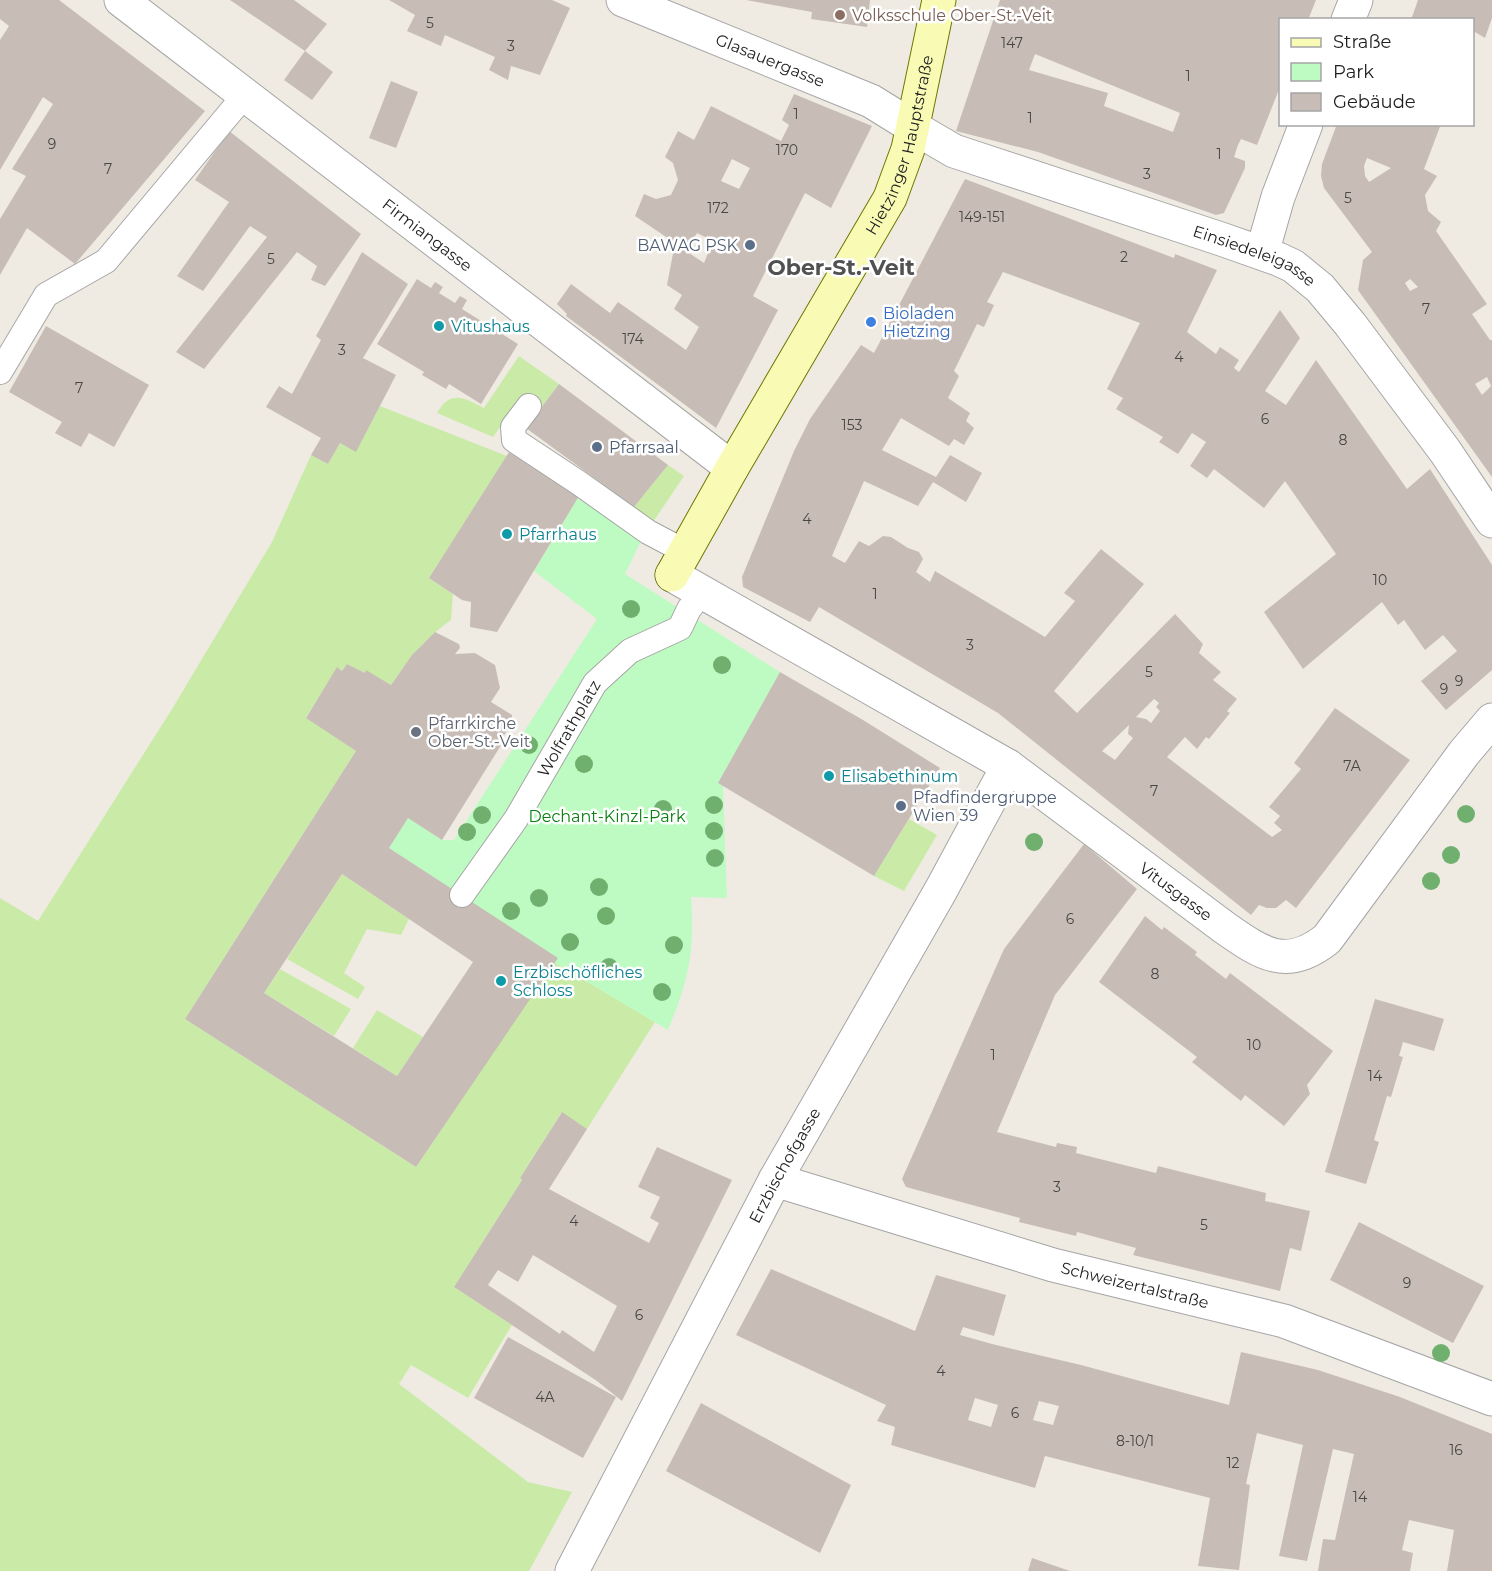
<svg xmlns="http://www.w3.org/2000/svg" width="1492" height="1571" viewBox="0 0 1492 1571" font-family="Montserrat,sans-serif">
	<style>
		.grass { fill: #caeba7 }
		.park { fill: #befbc2 }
		.building { fill: #c7bdb6; fill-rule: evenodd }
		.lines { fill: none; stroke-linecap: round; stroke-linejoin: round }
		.service-casing { stroke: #a5a5a5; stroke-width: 26 }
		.minor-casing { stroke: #a5a5a5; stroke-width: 35 }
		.tertiary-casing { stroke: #a5a5a5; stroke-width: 35 }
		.secondary-casing { stroke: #6d7801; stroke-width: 35 }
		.service { stroke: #fff; stroke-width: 24 }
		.minor { stroke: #fff; stroke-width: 33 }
		.tertiary { stroke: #fff; stroke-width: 33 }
		.secondary { stroke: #f9fbb5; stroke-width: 33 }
		.tree { fill: #70b06f }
		.education-dot { fill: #8d6e63; stroke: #fff; stroke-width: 2 }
		.service-dot { fill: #5c6f8a; stroke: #fff; stroke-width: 2 }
		.shop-dot { fill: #3f7fe0; stroke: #fff; stroke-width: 2 }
		.culture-dot { fill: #0f9aa8; stroke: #fff; stroke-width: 2 }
		.worship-dot { fill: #6b7280; stroke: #fff; stroke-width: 2 }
		.labels { text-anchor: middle; stroke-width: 5; stroke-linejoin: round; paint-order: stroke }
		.number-label { font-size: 14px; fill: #484644 }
		.education-label { font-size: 16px; fill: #785e54; stroke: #fff; text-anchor: start }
		.street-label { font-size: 16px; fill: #1e1e1e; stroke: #fff }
		.service-label { font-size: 16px; fill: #4e5e75; stroke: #fff; text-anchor: start }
		.shop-label { font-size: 16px; fill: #366cbe; stroke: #fff; text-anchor: start }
		.culture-label { font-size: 16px; fill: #0d838f; stroke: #fff; text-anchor: start }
		.worship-label { font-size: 16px; fill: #5b616d; stroke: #fff; text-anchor: start }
		.park-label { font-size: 16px; fill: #087f10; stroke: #fff }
		.district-label { font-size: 22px; font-weight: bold; fill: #515151; stroke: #fff }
	</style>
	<rect width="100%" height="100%" fill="#efebe3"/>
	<!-- grass -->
	<g class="grass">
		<path d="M519 356 559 384 542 407 524 394 493 437 437 413C450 389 465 398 484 408Z"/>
		<path d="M380 406 507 456 429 578 453 594 451 620C422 641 411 656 391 685L366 671 365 673 347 664 342 671 337 668 306 717 356 751 185 1019 416 1167 554 962 655 1022 587 1129 561 1113 520 1178 522 1180 454 1287 512 1325 468 1398 411 1365 399 1384 528 1482 572 1492 529 1571H0V898L38 921 172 709 272 542 311 455 328 464 340 443 356 451Z"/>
		<polygon points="668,465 684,476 653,522 634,507"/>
		<polygon points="909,819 937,835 904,891 874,876"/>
		<polygon points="342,874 409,919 401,935 367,929 344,973 365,987 358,999 287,959"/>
		<polygon points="280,969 351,1009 334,1036 264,993"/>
		<polygon points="377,1010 423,1037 397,1076 353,1048"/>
	</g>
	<!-- park -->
	<path class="park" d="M579 496 641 541 625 574 780 672 718 783 723 786 727 898 691 897C695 952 689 979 668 1030L554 962 557 958 389 848 408 818 442 840H454L597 619 534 571Z"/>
	<!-- building -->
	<g class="building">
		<polygon points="0,0 59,0 205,111 75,264 27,228 0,275 0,219 26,176 12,169 53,104 43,97 0,170 0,40 9,26 0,19"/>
		<polygon points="230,0 294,0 327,24 305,51"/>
		<polygon points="389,0 552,0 570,8 540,75 511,66 508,80 489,70 495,57 445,35 441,46 407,31 415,15"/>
		<polygon points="746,0 870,0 867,27 811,19 812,12"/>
		<path d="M1000 0H1316L1308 20H1280V87L1257 145 1241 139 1238 145 1234 157 1245 161V168L1224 213 1216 215 1038 152 956 131ZM1035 54 1180 113 1173 132 1104 106 1108 93 1029 70Z"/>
		<polygon points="1418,0 1492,0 1492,18 1485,38 1475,32 1473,38 1473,20 1411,20"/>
		<polygon points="305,51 333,72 312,100 284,80"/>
		<polygon points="391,81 418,92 396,148 369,138"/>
		<path d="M794 94 872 126 831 208 805 193 753 296 778 310 716 428 566 316 567 314 557 304 571 284 610 313 618 302 686 350 699 327 674 309 682 295 667 285 675 243 635 216 644 194 656 199 671 195 678 180 673 163 665 157 678 131 694 140 711 106 781 141 789 125 782 120ZM732 159 750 168 739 189 721 181ZM697 233 713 241 704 263 686 251Z"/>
		<path d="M1337 124H1441L1424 169 1437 176 1425 195 1428 211 1441 222 1436 231 1487 304 1472 314 1490 340H1492V477L1358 290 1363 260 1372 252 1324 188 1321 176 1322 164ZM1367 158 1391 168 1369 182 1365 176 1364 166ZM1410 279 1418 287 1410 291 1405 283ZM1487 377 1491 386 1482 395 1475 384Z"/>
		<polygon points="229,131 361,234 325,286 311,280 317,266 297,252 204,369 176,352 267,237 250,226 203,291 177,276 229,202 195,180"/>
		<path d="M965 179 1174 258 1175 254 1217 270 1187 332 1216 354 1220 347 1239 360 1234 368 1239 372 1280 310 1300 338 1265 391 1286 405 1316 360 1407 489 1430 469 1492 565V670L1446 710 1421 681 1457 651 1443 635 1425 650 1404 620 1398 625 1382 602 1303 669 1264 612 1336 554 1285 481 1264 508 1214 469 1207 478 1190 466 1206 442 1192 433 1178 454 1159 442 1163 437 1116 409 1123 398 1107 389 1140 323 1003 272 987 302 994 305 984 327 977 324 954 371 959 376 948 398 970 413 966 421 974 428 964 445 954 439 949 446 901 418 882 450 936 477 950 455 982 473 966 502 933 482 918 506 864 481 832 556 845 563 859 541 869 546 883 536 891 537 908 548 919 552 923 559 916 572 930 582 935 571 1045 637 1075 601 1064 593 1101 549 1144 584 1054 691 1077 713 1175 614 1203 644 1199 653 1221 672 1213 680 1237 699 1227 711 1230 713 1209 739 1206 737 1197 749 1185 737 1167 757 1272 837 1282 830 1274 823 1280 816 1269 807 1301 769 1294 763 1335 708 1410 760 1296 908 1286 900 1276 908H1267L1259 905 1251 915 998 713 819 607 810 622 743 587 742 577 794 451 810 419 861 345 874 353ZM1154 699 1159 703 1156 707 1160 711 1151 723 1146 719 1136 717ZM1129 725 1128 734 1133 738 1115 760 1102 751Z"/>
		<polygon points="362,252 408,284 363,358 396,375 356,452 340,443 328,464 311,455 321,438 266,407 279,386 292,394 321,340 316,336"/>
		<polygon points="417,279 431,288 435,282 443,287 439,293 455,303 460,296 467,300 462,309 518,344 481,404 449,384 446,389 422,375 424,372 377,344"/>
		<polygon points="46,326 149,385 114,447 89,433 81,447 55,433 62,422 9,392"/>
		<polygon points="559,384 668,465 634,507 526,428"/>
		<polygon points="509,452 579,496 497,632 470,627 471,602 462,600 429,578"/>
		<path d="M435 632 459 644 460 648 455 654 475 653 495 665 500 688 491 702 512 715V723L501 740 503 742 442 840 408 818 389 848 558 958 416 1167 185 1019 356 751 306 718 337 667 342 671 347 664 365 673 366 670 391 685 412 655ZM342 874 473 962 397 1076 264 993Z"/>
		<polygon points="780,672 863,720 940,768 874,876 718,783"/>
		<polygon points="1084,844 1137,889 1055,995 997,1132 1056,1147 1057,1143 1077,1147 1076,1153 1156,1173 1158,1166 1266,1193 1265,1201 1310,1211 1301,1251 1290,1248 1280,1291 1133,1255 1136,1248 1077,1232 1076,1236 1019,1222 1020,1218 906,1187 902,1179 1004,949"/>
		<polygon points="1145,916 1162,930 1164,927 1197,952 1195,955 1226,979 1230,973 1333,1051 1307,1085 1310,1094 1284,1126 1245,1095 1241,1101 1192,1062 1197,1057 1099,982"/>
		<polygon points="1375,999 1444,1019 1434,1051 1403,1042 1399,1056 1403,1057 1391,1097 1387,1096 1374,1140 1379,1142 1366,1184 1325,1172"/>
		<path d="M562 1112 587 1129 549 1189 649 1243 659 1223 650 1218 660 1197 638 1187 657 1147 732 1180 622 1401 597 1381 454 1287 522 1180 520 1178ZM533 1255 617 1306 594 1352 562 1330 560 1334 488 1285 498 1270 518 1282Z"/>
		<polygon points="1359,1222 1484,1286 1453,1343 1330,1280"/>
		<path d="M771 1269 915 1331 936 1275 1006 1295 994 1336 963 1327 960 1335 992 1344 1081 1365 1229 1405 1241 1352 1318 1370 1400 1397 1492 1434V1571H1447L1454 1530 1409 1520 1402 1550 1413 1553 1410 1571H1318L1323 1539 1335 1540 1354 1454 1333 1449 1307 1561 1279 1556 1303 1445 1257 1433 1246 1484 1250 1485 1239 1570 1198 1566 1210 1498 1045 1456 1035 1488 891 1445 895 1427 877 1421 886 1405 736 1335ZM975 1398 998 1405 991 1427 968 1420ZM1039 1401 1059 1406 1053 1425 1033 1420Z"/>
		<polygon points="508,1337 616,1397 583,1458 474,1398"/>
		<polygon points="701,1403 851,1485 820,1553 666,1471"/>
		<polygon points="1032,1558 1070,1571 1028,1571"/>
	</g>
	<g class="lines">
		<!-- service casing -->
		<g class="service-casing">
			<g id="service">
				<polyline points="0,372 46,295 106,261 244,96"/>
				<polyline points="529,406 513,427 514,440 579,483 648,532 684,551"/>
				<path id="s1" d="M462 895 516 819 595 683 630 651 680 628 689 609 703 592"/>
			</g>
		</g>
		<!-- minor casing -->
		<g class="minor-casing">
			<g id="minor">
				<path id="s2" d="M121 0 732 468"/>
				<path id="s3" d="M623 0 871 101 913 127"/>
				<polyline points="1348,20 1356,0"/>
				<polyline points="1262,253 1278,197 1306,124"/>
				<path id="s4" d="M775 1180 1053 1265 1284 1321 1492 1399"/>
			</g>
		</g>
		<!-- tertiary casing -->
		<g class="tertiary-casing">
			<g id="tertiary">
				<path id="s5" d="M913 127 954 151 1221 239 1278 259 1293 266 1320 288 1350 324 1445 451 1492 521"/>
				<path id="s6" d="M672 575 1008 766 1225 928C1262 954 1287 971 1327 939L1464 753 1492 720"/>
				<path id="s7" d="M572 1571 775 1180 941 890 1008 766"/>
			</g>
		</g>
		<!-- secondary casing -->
		<g class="secondary-casing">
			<g id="secondary">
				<path id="s8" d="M672 575 732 468 890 198 908 149 939 0"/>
			</g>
		</g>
		<!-- service -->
		<use href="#service" class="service"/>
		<!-- minor -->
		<use href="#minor" class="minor"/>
		<!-- tertiary -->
		<use href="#tertiary" class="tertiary"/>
		<!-- secondary -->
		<use href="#secondary" class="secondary"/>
	</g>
	<!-- trees -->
	<g class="tree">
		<circle cx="631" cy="609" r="9"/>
		<circle cx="722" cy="665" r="9"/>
		<circle cx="529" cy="745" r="9"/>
		<circle cx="584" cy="764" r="9"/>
		<circle cx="714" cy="805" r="9"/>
		<circle cx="663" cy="809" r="9"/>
		<circle cx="1466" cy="814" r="9"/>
		<circle cx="482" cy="815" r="9"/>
		<circle cx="714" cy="831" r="9"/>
		<circle cx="467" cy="832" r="9"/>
		<circle cx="1034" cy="842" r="9"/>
		<circle cx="1451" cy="855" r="9"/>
		<circle cx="715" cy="858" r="9"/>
		<circle cx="1431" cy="881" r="9"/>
		<circle cx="599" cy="887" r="9"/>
		<circle cx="539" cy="898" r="9"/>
		<circle cx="511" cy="911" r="9"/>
		<circle cx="606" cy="916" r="9"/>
		<circle cx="570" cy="942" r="9"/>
		<circle cx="674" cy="945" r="9"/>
		<circle cx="609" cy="967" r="9"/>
		<circle cx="662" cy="992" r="9"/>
		<circle cx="1441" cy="1353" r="9"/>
	</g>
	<!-- markers -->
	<circle class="education-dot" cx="840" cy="15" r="6"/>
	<g class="service-dot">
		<circle cx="750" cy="245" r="6"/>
		<circle cx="597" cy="447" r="6"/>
		<circle cx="901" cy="806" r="6"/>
	</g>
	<circle class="shop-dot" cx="871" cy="322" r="6"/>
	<g class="culture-dot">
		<circle cx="439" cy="326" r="6"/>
		<circle cx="507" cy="534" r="6"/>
		<circle cx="829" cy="776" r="6"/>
		<circle cx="501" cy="981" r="6"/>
	</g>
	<circle class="worship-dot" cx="416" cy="732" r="6"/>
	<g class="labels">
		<!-- number labels -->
		<g class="number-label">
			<text x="430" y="28">5</text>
			<text x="1012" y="48">147</text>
			<text x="511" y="51">3</text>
			<text x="1188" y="81">1</text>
			<text x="796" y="119">1</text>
			<text x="1030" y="123">1</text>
			<text x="52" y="149">9</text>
			<text x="787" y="155">170</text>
			<text x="1219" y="159">1</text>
			<text x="108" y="174">7</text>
			<text x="1147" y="179">3</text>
			<text x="1348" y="203">5</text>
			<text x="718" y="213">172</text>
			<text x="982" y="222">149-151</text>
			<text x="1124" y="262">2</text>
			<text x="271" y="264">5</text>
			<text x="1426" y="314">7</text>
			<text x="633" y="344">174</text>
			<text x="342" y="355">3</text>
			<text x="1179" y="362">4</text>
			<text x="79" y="393">7</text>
			<text x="1265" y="424">6</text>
			<text x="852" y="430">153</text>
			<text x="1343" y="445">8</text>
			<text x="807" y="524">4</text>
			<text x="1380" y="585">10</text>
			<text x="875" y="599">1</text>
			<text x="970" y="650">3</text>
			<text x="1149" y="677">5</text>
			<text x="1459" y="686">9</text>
			<text x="1444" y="694">9</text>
			<text x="1352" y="771">7A</text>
			<text x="1154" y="796">7</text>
			<text x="1070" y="924">6</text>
			<text x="1155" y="979">8</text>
			<text x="1254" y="1050">10</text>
			<text x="993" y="1060">1</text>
			<text x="1375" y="1081">14</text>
			<text x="1057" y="1192">3</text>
			<text x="574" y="1226">4</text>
			<text x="1204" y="1230">5</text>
			<text x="1407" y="1288">9</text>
			<text x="639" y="1320">6</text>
			<text x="941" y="1376">4</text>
			<text x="545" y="1402">4A</text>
			<text x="1015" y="1418">6</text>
			<text x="1135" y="1446">8-10/1</text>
			<text x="1456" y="1455">16</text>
			<text x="1233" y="1468">12</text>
			<text x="1360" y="1502">14</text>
		</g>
		<!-- education labels -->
		<g class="education-label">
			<text x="852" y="21">Volksschule Ober-St.-Veit</text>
		</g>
		<!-- street labels -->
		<g class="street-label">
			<text dy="6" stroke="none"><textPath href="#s3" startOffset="159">Glasauergasse</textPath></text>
			<text dy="6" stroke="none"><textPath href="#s8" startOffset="489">Hietzinger Hauptstraße</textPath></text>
			<text dy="6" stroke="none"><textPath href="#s2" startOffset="386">Firmiangasse</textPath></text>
			<text dy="6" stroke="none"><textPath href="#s5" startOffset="366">Einsiedeleigasse</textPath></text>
			<text dy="6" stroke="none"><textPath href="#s1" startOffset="198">Wolfrathplatz</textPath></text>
			<text dy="6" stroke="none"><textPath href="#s6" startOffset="596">Vitusgasse</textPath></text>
			<text dy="6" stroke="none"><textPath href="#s7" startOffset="458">Erzbischofgasse</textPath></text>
			<text dy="6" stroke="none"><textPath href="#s4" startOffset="375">Schweizertalstraße</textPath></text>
		</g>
		<!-- service labels -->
		<g class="service-label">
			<text x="738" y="251" text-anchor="end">BAWAG PSK</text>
			<text x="609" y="453">Pfarrsaal</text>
			<text x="913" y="803">Pfadfindergruppe<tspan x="913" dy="18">Wien 39</tspan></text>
		</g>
		<!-- shop labels -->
		<g class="shop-label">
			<text x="883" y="319">Bioladen<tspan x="883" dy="18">Hietzing</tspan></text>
		</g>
		<!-- culture labels -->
		<g class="culture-label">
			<text x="451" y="332">Vitushaus</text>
			<text x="519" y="540">Pfarrhaus</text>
			<text x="841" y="782">Elisabethinum</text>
			<text x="513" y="978">Erzbischöfliches<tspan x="513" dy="18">Schloss</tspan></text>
		</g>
		<!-- worship labels -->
		<g class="worship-label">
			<text x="428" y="729">Pfarrkirche<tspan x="428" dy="18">Ober-St.-Veit</tspan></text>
		</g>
		<!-- park labels -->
		<g class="park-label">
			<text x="607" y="822">Dechant-Kinzl-Park</text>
		</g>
		<!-- district labels -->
		<g class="district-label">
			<text x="841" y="275">Ober-St.-Veit</text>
		</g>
	</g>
	<!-- legend -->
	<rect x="1279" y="18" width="195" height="108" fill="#ffffff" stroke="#a5a5a5" stroke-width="1.5"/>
	<rect x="1291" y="38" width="30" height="9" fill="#f9fbb5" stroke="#a5a5a5" stroke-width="1.5"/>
	<text x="1333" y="48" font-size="18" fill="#1e1e1e">Straße</text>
	<rect x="1291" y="63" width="30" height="18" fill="#befbc2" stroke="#a5a5a5" stroke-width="1.5"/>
	<text x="1333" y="78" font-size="18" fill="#1e1e1e">Park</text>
	<rect x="1291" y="93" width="30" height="18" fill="#c7bdb6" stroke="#a5a5a5" stroke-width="1.5"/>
	<text x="1333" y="108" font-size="18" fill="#1e1e1e">Gebäude</text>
</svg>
